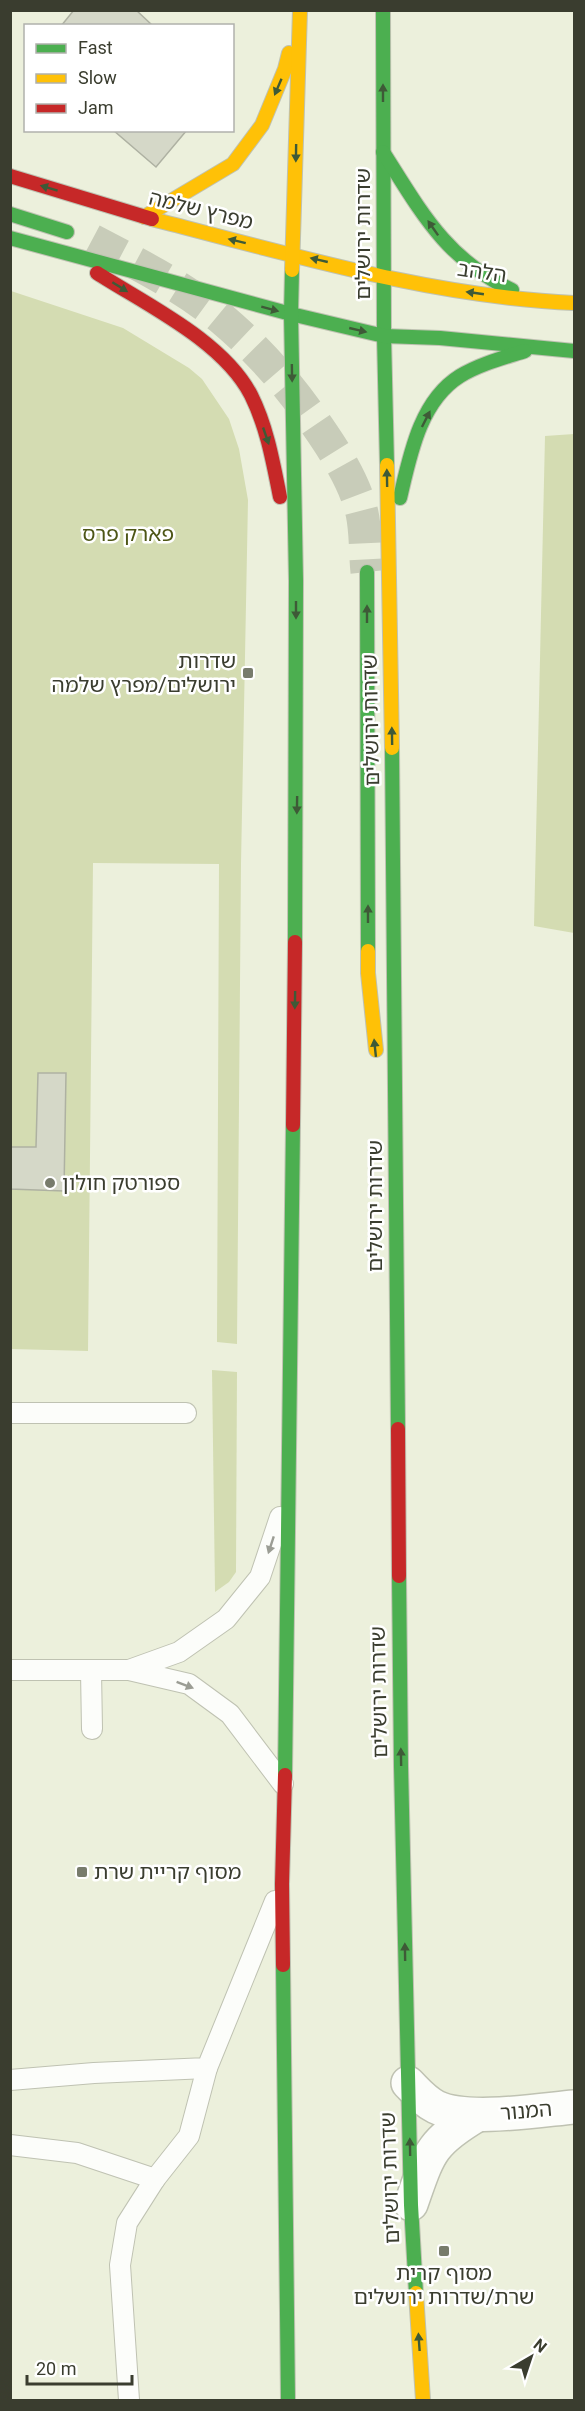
<svg xmlns="http://www.w3.org/2000/svg" width="585" height="2411" viewBox="0 0 585 2411" font-family="Roboto,'Noto Sans Hebrew',sans-serif">
  <style>
    .green { fill: #d4dcb2 }
    .building { fill: #d5d8c8; stroke: #aeb1a2; stroke-width: 1.5 }
    .lines { fill: none; stroke-linecap: round; stroke-linejoin: round }
    .secondary-tunnel { stroke: #c8ccb9; stroke-width: 33; stroke-dasharray: 33 16; stroke-linecap: butt }
    .lane-casing { stroke: #bfc2b2; stroke-width: 22 }
    .street-casing { stroke: #bfc2b2; stroke-width: 36 }
    .fast-casing { stroke: #bfc2b2; stroke-width: 16 }
    .slow-casing { stroke: #bfc2b2; stroke-width: 16 }
    .jam-casing { stroke: #bfc2b2; stroke-width: 16 }
    .lane { stroke: #fcfdfa; stroke-width: 20 }
    .street { stroke: #fcfdfa; stroke-width: 33 }
    .fast { stroke: #4caf50; stroke-width: 14 }
    .slow { stroke: #ffc107; stroke-width: 14 }
    .jam { stroke: #c62828; stroke-width: 14 }
    .oneway { fill: #3e5a37 }
    .oneway2 { fill: #9b9d94 }
    .poi-dot { fill: #787c6c; stroke: #fff; stroke-width: 2 }
    .labels { text-anchor: middle; stroke-width: 5; stroke-linejoin: round; paint-order: stroke }
    .street-label { font-size: 21px; fill: #3a3d2f; stroke: #fff }
    .park-label { font-size: 21px; fill: #4d5616; stroke: #fff }
    .poi-label { font-size: 21px; fill: #3a3d2f; stroke: #fff; text-anchor: start }
  </style>
  <rect width="100%" height="100%" fill="#ecf0dc"/>
  <!-- green -->
  <g class="green">
    <path d="M11 291 123 328 189 368 202 379 229 419 239 449 248 500 241 864 237 1344 217 1342 219 864 93 863 88 1351 11 1349Z"/>
    <path d="M574 434V933L534 926 545 436Z"/>
    <path d="M212 1370 237 1372 236 1572 229 1582 215 1592Z"/>
  </g>
  <!-- building -->
  <g class="building">
    <path d="M74 10H136L153 26H61Z"/>
    <path d="M113 130H187L156 167Z"/>
    <path d="M38 1073H66L64 1191 10 1189 11 1147H36Z"/>
  </g>
  <g class="lines">
    <!-- secondary-tunnel -->
    <path class="secondary-tunnel" d="M92 240C135 263 183 286 221 318 259 350 291 387 318 427 336 453 355 483 362 513 366 532 365 553 367 572"/>
    <!-- lane casing -->
    <g class="lane-casing">
      <g id="lane">
        <path d="M10 1413H186"/>
        <path d="M10 1670H129L189 1684 230 1714 283 1784"/>
        <path d="M129 1670 179 1652 226 1619 260 1577 280 1517"/>
        <path d="M91 1671 92 1729"/>
        <path d="M10 2080 94 2073 207 2068 275 1901"/>
        <path d="M10 2145 77 2153 155 2179"/>
        <path d="M129 2400 120 2265 127 2223 155 2179 189 2136 207 2068"/>
      </g>
    </g>
    <!-- street casing -->
    <g class="street-casing">
      <g id="street">
        <path d="M408 2083C417 2092 424 2101 436 2107 467 2122 540 2110 574 2107"/>
        <path d="M411 2204C429 2153 430 2143 477 2115"/>
      </g>
    </g>
    <!-- fast casing -->
    <g class="fast-casing">
      <g id="fast">
        <path d="M383 10 384 336 387 465"/>
        <path d="M383 152C420 210 446 260 512 290"/>
        <path d="M10 214 67 232"/>
        <path d="M10 238 291 314 384 336 440 338 574 351"/>
        <path d="M292 270 291 314 296 581 295 942"/>
        <path d="M400 498C410 455 420 401 460 376 480 364 503 358 525 351"/>
        <path d="M367 572 368 951"/>
        <path d="M392 748 398 1429"/>
        <path d="M399 1576 401 1766 411 2205 416 2293"/>
        <path d="M285 1775 293 1125"/>
        <path d="M283 1965 288 2400"/>
      </g>
    </g>
    <!-- slow casing -->
    <g class="slow-casing">
      <g id="slow">
        <path d="M144 217 233 164 262 125 285 69 289 53"/>
        <path d="M152 219C289 254 432 297 574 303"/>
        <path d="M292 270 300 10"/>
        <path d="M387 465 392 748"/>
        <path d="M368 951V973L376 1050"/>
        <path d="M416 2293 423 2400"/>
      </g>
    </g>
    <!-- jam casing -->
    <g class="jam-casing">
      <g id="jam">
        <path d="M10 176 152 219"/>
        <path d="M97 273C147 305 223 341 251 395 267 427 273 462 280 497"/>
        <path d="M293 1125 295 942"/>
        <path d="M398 1429 399 1576"/>
        <path d="M283 1965 282 1884 285 1775"/>
      </g>
    </g>
    <!-- lane -->
    <use href="#lane" class="lane"/>
    <!-- street -->
    <use href="#street" class="street"/>
    <!-- fast -->
    <use href="#fast" class="fast"/>
    <!-- slow -->
    <use href="#slow" class="slow"/>
    <!-- jam -->
    <use href="#jam" class="jam"/>
  </g>
  <!-- one-way arrows -->
  <defs><path id="oneway-solid" d="M-6-.8H1V-3.2L6.5 0L1 3.2V.8H-6Z" transform="scale(1.5)"/></defs>
  <g class="oneway">
    <use href="#oneway-solid" transform="translate(278 87) rotate(113)"/>
    <use href="#oneway-solid" transform="translate(383 93) rotate(-90)"/>
    <use href="#oneway-solid" transform="translate(296 153) rotate(91)"/>
    <use href="#oneway-solid" transform="translate(49 188) rotate(-163)"/>
    <use href="#oneway-solid" transform="translate(433 228) rotate(-125)"/>
    <use href="#oneway-solid" transform="translate(237 241) rotate(-166)"/>
    <use href="#oneway-solid" transform="translate(319 260) rotate(-167)"/>
    <use href="#oneway-solid" transform="translate(120 287) rotate(32)"/>
    <use href="#oneway-solid" transform="translate(475 293) rotate(-172)"/>
    <use href="#oneway-solid" transform="translate(270 309) rotate(15)"/>
    <use href="#oneway-solid" transform="translate(358 330) rotate(13)"/>
    <use href="#oneway-solid" transform="translate(292 373) rotate(89)"/>
    <use href="#oneway-solid" transform="translate(426 419) rotate(-63)"/>
    <use href="#oneway-solid" transform="translate(266 436) rotate(71)"/>
    <use href="#oneway-solid" transform="translate(387 478) rotate(-91)"/>
    <use href="#oneway-solid" transform="translate(296 610) rotate(90)"/>
    <use href="#oneway-solid" transform="translate(367 614) rotate(-90)"/>
    <use href="#oneway-solid" transform="translate(392 736) rotate(-91)"/>
    <use href="#oneway-solid" transform="translate(297 805) rotate(91)"/>
    <use href="#oneway-solid" transform="translate(368 914) rotate(-90)"/>
    <use href="#oneway-solid" transform="translate(295 1000) rotate(91)"/>
    <use href="#oneway-solid" transform="translate(375 1048) rotate(-96)"/>
    <use href="#oneway-solid" transform="translate(401 1757) rotate(-91)"/>
    <use href="#oneway-solid" transform="translate(405 1952) rotate(-91)"/>
    <use href="#oneway-solid" transform="translate(410 2147) rotate(-91)"/>
    <use href="#oneway-solid" transform="translate(419 2342) rotate(-94)"/>
  </g>
  <g class="oneway2">
    <use href="#oneway-solid" transform="translate(271 1545) rotate(108)"/>
    <use href="#oneway-solid" transform="translate(185 1685) rotate(21)"/>
  </g>
  <!-- markers -->
  <g class="poi-dot">
    <rect x="242" y="667" width="12" height="12" rx="3"/>
    <circle cx="50" cy="1183" r="6"/>
    <rect x="76" y="1866" width="12" height="12" rx="3"/>
    <rect x="438" y="2245" width="12" height="12" rx="3"/>
  </g>
  <g class="labels">
    <!-- street labels -->
    <g class="street-label">
      <text transform="translate(201 210) rotate(14)" y="7">מפרץ שלמה</text>
      <text transform="translate(363 234) rotate(-90)" y="7">שדרות ירושלים</text>
      <text transform="translate(482 272) rotate(8)" y="7">הלהב</text>
      <text transform="translate(371 720) rotate(-91)" y="7">שדרות ירושלים</text>
      <text transform="translate(375 1206) rotate(-90)" y="7">שדרות ירושלים</text>
      <text transform="translate(379 1692) rotate(-91)" y="7">שדרות ירושלים</text>
      <text transform="translate(526 2111) rotate(-5)" y="7">המנור</text>
      <text transform="translate(390 2178) rotate(-92)" y="7">שדרות ירושלים</text>
    </g>
    <!-- park labels -->
    <g class="park-label">
      <text x="128" y="541">פארק פרס</text>
    </g>
    <!-- poi labels -->
    <g class="poi-label">
      <text x="236" y="668" text-anchor="end">שדרות<tspan x="236" dy="24">ירושלים/מפרץ שלמה</tspan></text>
      <text x="62" y="1190">ספורטק חולון</text>
      <text x="94" y="1879">מסוף קריית שרת</text>
      <text x="444" y="2280" text-anchor="middle">מסוף קרית<tspan x="444" dy="24">שרת/שדרות ירושלים</tspan></text>
    </g>
  </g>
  <!-- border -->
  <rect width="585" height="2411" fill="none" stroke="#3a3d2f" stroke-width="24"/>
  <!-- legend -->
  <rect x="24" y="24" width="210" height="108" fill="#ffffff" stroke="#b0b1ac" stroke-width="1.5"/>
  <rect x="36" y="44" width="30" height="9" fill="#4caf50" stroke="#b0b1ac" stroke-width="1.5"/>
  <text x="78" y="54" font-size="18" fill="#3a3d2f">Fast</text>
  <rect x="36" y="74" width="30" height="9" fill="#ffc107" stroke="#b0b1ac" stroke-width="1.5"/>
  <text x="78" y="84" font-size="18" fill="#3a3d2f">Slow</text>
  <rect x="36" y="104" width="30" height="9" fill="#c62828" stroke="#b0b1ac" stroke-width="1.5"/>
  <text x="78" y="114" font-size="18" fill="#3a3d2f">Jam</text>
  <!-- north arrow -->
  <g transform="translate(531 2357) rotate(39)" stroke="#ffffff" stroke-width="4.5" paint-order="stroke">
  <path d="M0-4.5L10 22L0 15L-10 22Z" fill="#3a3d2f"/>
  <text y="-9" font-size="16" font-weight="bold" text-anchor="middle" fill="#3a3d2f">N</text>
  </g>
  <!-- scale -->
  <path d="M27 2375v9h105v-9" fill="none" stroke="#3a3d2f" stroke-width="3"/>
  <text x="36" y="2375" font-size="18" fill="#3a3d2f" stroke="#ffffff" stroke-width="4.5" paint-order="stroke">20 m</text>
</svg>
